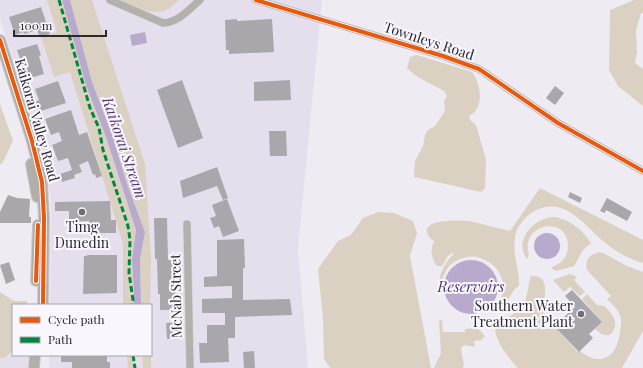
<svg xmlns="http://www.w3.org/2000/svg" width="643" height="368" viewBox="0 0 643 368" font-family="'Playfair Display',serif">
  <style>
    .built { fill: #e5dfed }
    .green { fill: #dbd1c2 }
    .water { fill: #b8aacc }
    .building { fill: #a9a7ac }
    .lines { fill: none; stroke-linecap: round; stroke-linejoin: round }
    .street-casing { stroke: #cbc9ce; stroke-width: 8 }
    .secondary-casing { stroke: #cbc9ce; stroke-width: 12 }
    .street { stroke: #b4b0ab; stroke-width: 7 }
    .secondary { stroke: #b3afa8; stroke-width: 10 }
    .quiet { stroke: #00873e; stroke-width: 3; stroke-dasharray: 6 3; stroke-linecap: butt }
    .cycleway-casing { stroke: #f9f6fe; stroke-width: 6 }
    .cycleway { stroke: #e8590c; stroke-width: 4 }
    .poi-dot { fill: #6f6d72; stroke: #f9f6fe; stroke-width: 1.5 }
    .labels { text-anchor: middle; stroke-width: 4; stroke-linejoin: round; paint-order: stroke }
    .street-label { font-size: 14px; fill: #2a292d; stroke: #f9f6fe }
    .poi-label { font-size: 14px; fill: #2a292d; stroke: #f9f6fe }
    .water-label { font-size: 15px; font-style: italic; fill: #523873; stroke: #f9f6fe }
  </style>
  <rect width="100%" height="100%" fill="#eeebf2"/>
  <!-- built -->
  <g class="built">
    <path d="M0 0H322L298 248 308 368H49V355H151V305H50L51 201 48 178 41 146 0 19Z"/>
    <path d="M13 353V355H31V368H0V358H5Z"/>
  </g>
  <!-- green -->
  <g class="green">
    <path d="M47 0H62L86 85 106 137 136 230 132 259 134 293V305H123V244L70 72 54 77 41 37 57 32Z"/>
    <path d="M70 0H92L145 164 151 258 150 305H141L140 259 145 232 127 184 112 135 92 82Z"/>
    <path d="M121 0H179C175 3 171 8 166 10 153 16 133 7 121 0Z"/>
    <path d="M634 0H643V13H641L636 30 637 53 635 63 643 69V106L618 86 609 70 610 10Z"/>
    <path d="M417 55 472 72C481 83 485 109 469 116L470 120 476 125 486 160 485 188 481 192 414 177 415 161 423 146 425 135 428 130 435 126 445 111 444 101 447 96 444 91 416 76 407 68 410 57Z"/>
    <path d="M0 104 13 141 2 164H0Z"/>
    <path d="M540 188 643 240V263C630 259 618 253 608 245 584 227 565 192 531 213 523 219 516 228 515 238 512 254 520 270 519 286 511 290 509 303 500 308L498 306C508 285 503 266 480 258 471 255 461 257 453 263 445 268 443 278 440 287 437 276 446 260 455 253 447 253 446 261 442 266H437C431 258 430 250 434 241 431 239 428 237 427 232 424 219 459 220 468 221 482 223 496 228 510 231Z"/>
    <path d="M378 212 394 213 413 221 417 233 410 256 431 368H330L324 359 323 319 318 269 338 241 351 235 363 218Z"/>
    <path d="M553 217C568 218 583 230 591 243L583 250 574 266 556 271 551 268C555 265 560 264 563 260 567 256 568 251 568 245 567 214 519 224 529 255L527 259C513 240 534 218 553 217Z"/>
    <path d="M599 252 603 253 627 266 643 272V331L622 368H518C509 359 495 341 495 327 503 319 515 315 522 306 529 297 527 286 531 276 552 275 543 296 544 309 544 313 547 317 549 320L545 325 549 328 553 325 578 352 580 351C601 368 617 357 620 332 621 325 622 319 619 313 617 308 611 303 607 299L611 296 587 270C585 260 589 255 599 252Z"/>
    <path d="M570 274 577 277 574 280 585 292 580 296 570 287 564 292 553 280Z"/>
    <path d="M0 292 14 301H27V305H13V351L5 358H0Z"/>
    <path d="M587 294 597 305 604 306C608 310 613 314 615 321 616 327 613 336 606 335 601 335 598 331 595 329L602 322 582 299Z"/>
    <path d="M439 320H442L443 332H465V329L476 328 481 331 485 337 482 338 483 340 474 341 475 347 464 345 461 348 464 366 463 368H434L441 353Z"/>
    <path d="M127 355H135L136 368H128Z"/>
    <path d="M142 355H151V368H143Z"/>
  </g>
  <!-- water -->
  <g class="water">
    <path d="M62 0H70L92 82 112 135 127 184 145 232 140 259 141 305H134V293L132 259 136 230 106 137 86 85Z"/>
    <path d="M145 32 147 43 132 46 130 35Z"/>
    <circle cx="547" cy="246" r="13"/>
    <circle cx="471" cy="287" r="27"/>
  </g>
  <!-- building -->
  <g class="building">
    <path d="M41 7 50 34 40 37 37 30 24 34 23 32 15 35 9 17Z"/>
    <path d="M237 19V21L272 19 274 52 229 54V50H226L225 20Z"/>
    <path d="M37 44 41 55 39 56 44 74 27 79 17 50Z"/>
    <path d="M182 80 203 138 178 148 157 90Z"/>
    <path d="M290 80 291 100 254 101V82Z"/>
    <path d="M58 81 66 103 38 112 34 102 39 100 35 89Z"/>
    <path d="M555 86 564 93 555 105 546 98Z"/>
    <path d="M71 110 79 135 87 132 102 176 96 178 95 174 93 175 88 161 79 165 82 172 74 175 75 178 62 182 60 174 72 170 68 158 58 161 52 145 62 141 59 132 51 135 45 119Z"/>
    <path d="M269 131H286L287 156H270Z"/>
    <path d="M217 167 228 198 223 200 217 186 183 198 180 181Z"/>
    <path d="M570 192 582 198 580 203 568 197Z"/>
    <path d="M8 195 17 198 30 199 29 217H31V223H0V212Z"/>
    <path d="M607 198 632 212 627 221 606 210 605 213 600 211Z"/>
    <path d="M227 199 239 231 223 237 219 226 214 228 210 218 216 216 212 205Z"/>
    <path d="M110 201 111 220H116V233H89V221L69 222V211H55V202Z"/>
    <path d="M154 218H167L168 260H174L176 310H160V294H158L157 259H155Z"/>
    <path d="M244 239 245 268H243V300L290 299 292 315 235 317V338H228L229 362 200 363 199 343H207V325H225V313H202V299L232 298V286L204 287V277L217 276V240Z"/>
    <path d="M87 255H117V293L83 294 84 256H87Z"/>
    <path d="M9 262 15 280 6 284 0 265Z"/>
    <path d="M572 290 602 322 589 334 593 338 579 352 554 326 575 307 565 296Z"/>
    <path d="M180 322V338L167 339 166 323Z"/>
    <path d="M254 351 255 368H244L243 352Z"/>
    <path d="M61 355H107V362H110V368H72V362H61Z"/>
  </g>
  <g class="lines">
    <!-- street casing -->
    <g class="street-casing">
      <g id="street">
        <path d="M110 0 163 23C179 22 188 10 200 0"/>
        <path d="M256 0 443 56 479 69 558 123 643 171"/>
        <path d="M187 224 190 368"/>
      </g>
    </g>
    <!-- secondary casing -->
    <g class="secondary-casing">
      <g id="secondary">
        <path d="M0 40 32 141 42 182 44 218 43 305"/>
        <path d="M31 164 37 197"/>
        <path d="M36 281 38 225"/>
        <path d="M34 368 35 355"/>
      </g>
    </g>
    <!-- street -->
    <use href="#street" class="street"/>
    <!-- secondary -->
    <use href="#secondary" class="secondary"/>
    <!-- quiet -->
    <g class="quiet">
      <path d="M59 0 90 108 99 128 103 150 128 226 130 240 129 273 133 300 132 305"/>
      <path d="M133 355 135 368"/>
    </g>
    <!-- cycleway casing -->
    <g class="cycleway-casing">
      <g id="cycleway">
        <path d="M256 0 443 56 479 69 558 123 643 171"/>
        <path d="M0 40 32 141 42 182 44 218 43 305"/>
        <path d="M36 281 38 225"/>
      </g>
    </g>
    <!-- cycleway -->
    <use href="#cycleway" class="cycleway"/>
  </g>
  <!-- markers -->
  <g class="poi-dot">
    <circle cx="82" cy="212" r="4"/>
    <circle cx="581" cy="314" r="4"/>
  </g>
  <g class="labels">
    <!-- street labels -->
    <g class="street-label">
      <text transform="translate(429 41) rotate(18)" y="5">Townleys Road</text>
      <text transform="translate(37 120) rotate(74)" y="5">Kaikorai Valley Road</text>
      <text transform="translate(176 296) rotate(-91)" y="5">McNab Street</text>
    </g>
    <!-- poi labels -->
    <g class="poi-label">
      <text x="82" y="232">Timg<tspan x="82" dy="16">Dunedin</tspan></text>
      <text x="573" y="311" text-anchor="end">Southern Water<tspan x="573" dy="16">Treatment Plant</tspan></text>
    </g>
    <!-- water labels -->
    <g class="water-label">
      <text transform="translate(124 148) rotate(71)" y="5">Kaikorai Stream</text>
      <text x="471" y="292">Reservoirs</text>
    </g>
  </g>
  <!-- legend -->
  <rect x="12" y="304" width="140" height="52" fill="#f9f6fe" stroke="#a6a4aa"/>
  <rect x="20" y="317" width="20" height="6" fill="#e8590c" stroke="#a6a4aa"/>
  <text x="48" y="324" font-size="12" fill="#2a292d">Cycle path</text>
  <rect x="20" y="337" width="20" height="6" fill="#00873e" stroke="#a6a4aa"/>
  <text x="48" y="344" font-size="12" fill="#2a292d">Path</text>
  <!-- scale -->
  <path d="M14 30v6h92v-6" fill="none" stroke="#2a292d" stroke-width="2"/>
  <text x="20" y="30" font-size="12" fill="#2a292d" stroke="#f9f6fe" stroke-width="3" paint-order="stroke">100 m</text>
</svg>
